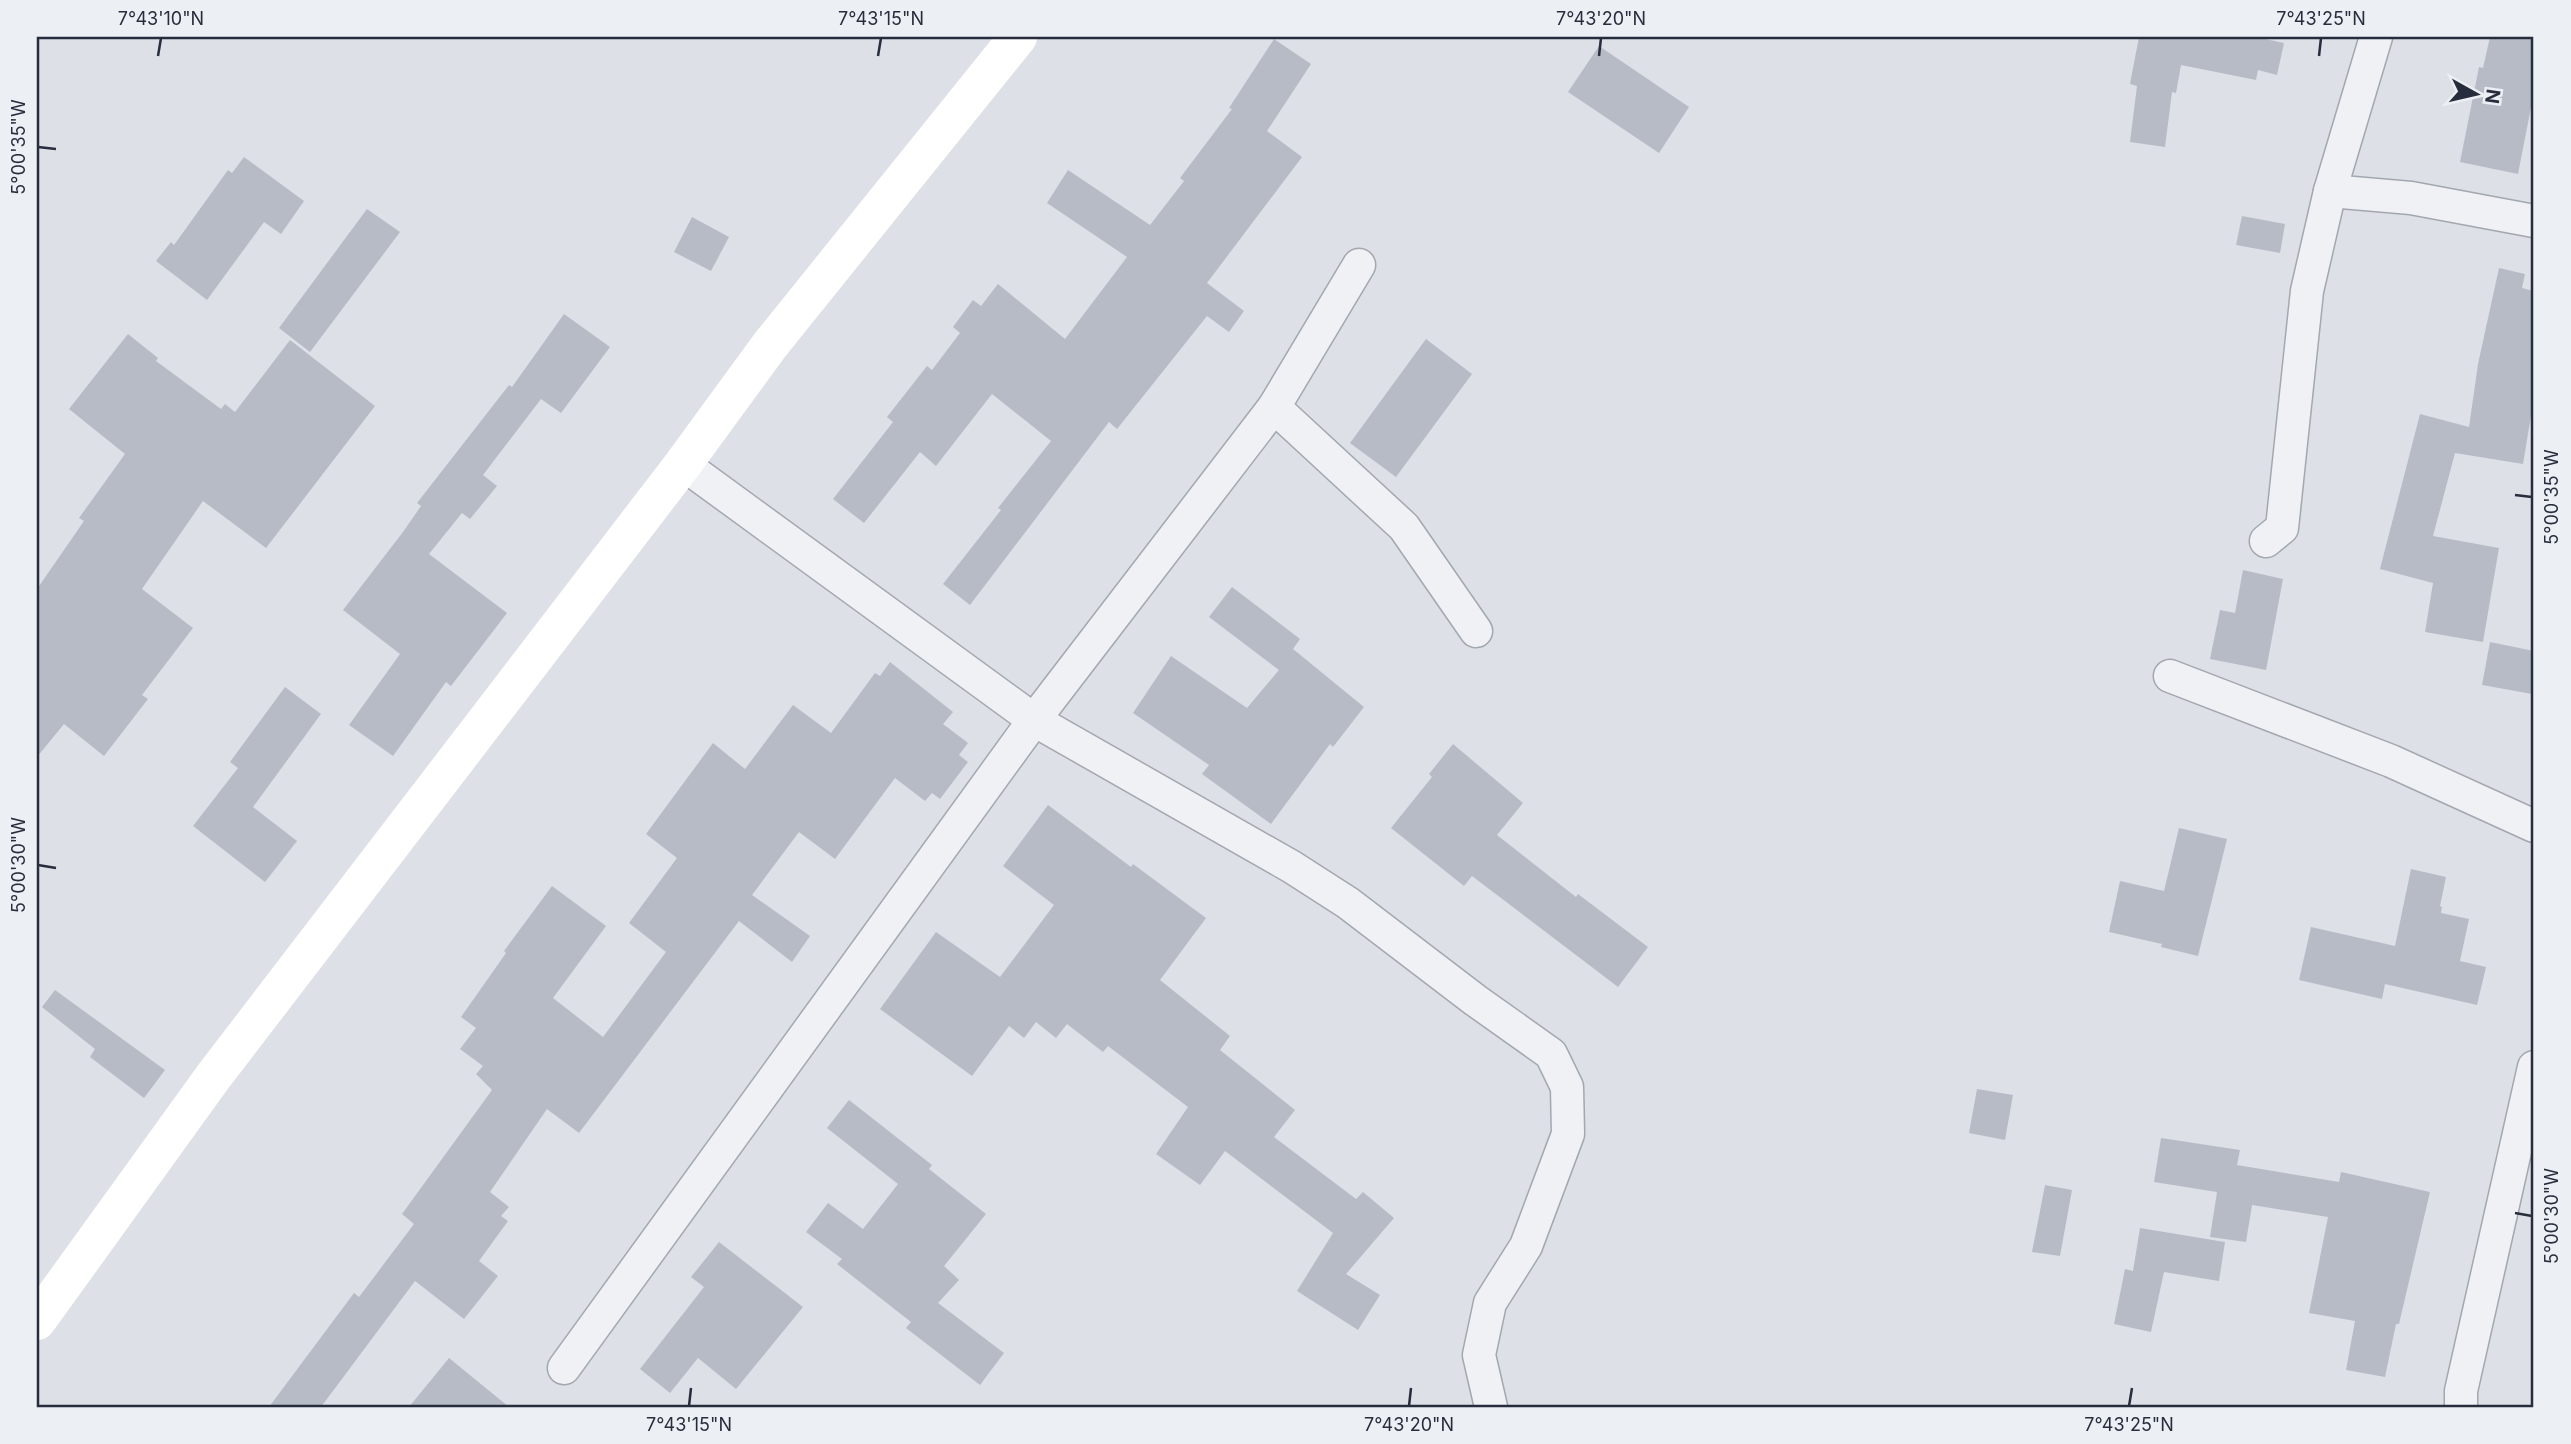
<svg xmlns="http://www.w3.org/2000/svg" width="2571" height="1444" viewBox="0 0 2571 1444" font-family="Inter,sans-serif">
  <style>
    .building { fill: #b7bbc6 }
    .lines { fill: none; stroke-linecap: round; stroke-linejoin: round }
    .street-casing { stroke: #a3a7b0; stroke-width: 35 }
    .street { stroke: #eff1f5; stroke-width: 32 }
    .secondary { stroke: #fff; stroke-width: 38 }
    .ticks { fill: none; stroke: #272d3c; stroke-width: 2.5 }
    .neatline { fill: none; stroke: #272d3c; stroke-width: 2.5 }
    .ticks-label { font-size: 18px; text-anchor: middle; fill: #272d3c }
  </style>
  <rect width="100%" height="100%" fill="#dde0e6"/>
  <!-- building -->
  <g class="building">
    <path d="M2139 37H2256L2284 43 2277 75 2258 70 2256 80 2181 65 2176 93 2172 92 2165 147 2130 142 2137 86 2130 84Z"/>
    <path d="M2490 37H2534V92L2518 174 2460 162 2479 67 2483 68Z"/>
    <path d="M1274 39 1311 64 1267 131 1302 157 1207 283 1244 311 1229 332 1207 316 1117 429 1109 422 970 605 943 584 1001 510 998 508 1051 441 992 394 936 466 920 452 864 523 833 499 893 422 887 417 927 366 932 370 960 333 953 327 973 300 981 306 998 284 1065 339 1127 257 1047 203 1068 170 1150 225 1184 181 1180 178 1232 109 1229 108Z"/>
    <path d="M1599 46 1689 107 1659 153 1568 92Z"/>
    <path d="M244 157 304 201 281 234 264 222 207 300 156 261 171 242 174 245 228 170 232 173Z"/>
    <path d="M367 209 400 232 310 352 279 328Z"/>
    <path d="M2242 216 2285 224 2280 253 2236 245Z"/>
    <path d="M692 217 729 237 711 271 674 252Z"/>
    <path d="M2499 268 2525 274 2522 288 2534 291V398L2523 464 2455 453 2433 536 2499 548 2483 642 2425 632 2433 583 2380 569 2420 414 2469 427 2478 364Z"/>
    <path d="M564 314 610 347 561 413 541 399 483 475 497 486 470 519 462 513 429 554 507 613 451 686 446 682 393 756 349 725 400 654 343 610 403 532 421 506 417 503 509 385 512 387Z"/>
    <path d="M128 334 158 358 156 361 221 409 225 404 235 412 290 340 375 406 266 548 203 501 142 589 193 628 142 695 148 699 104 756 64 724 37 757V589L84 521 79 518 125 454 69 409Z"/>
    <path d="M1426 339 1472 374 1396 477 1350 443Z"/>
    <path d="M2243 570 2283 579 2266 670 2210 659 2220 610 2235 613Z"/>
    <path d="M1232 587 1300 639 1293 649 1364 707 1333 747 1330 744 1271 824 1202 774 1209 765 1133 713 1171 656 1247 708 1279 670 1209 617Z"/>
    <path d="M2490 642 2534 651 2532 694 2482 685Z"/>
    <path d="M890 662 953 712 943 724 968 743 959 755 968 762 940 799 932 793 925 801 895 778 835 859 799 832 752 895 810 936 792 962 739 921 579 1133 547 1109 490 1192 509 1207 501 1216 508 1221 479 1261 498 1276 464 1319 415 1281 321 1407H269L354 1293 359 1297 414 1224 402 1214 492 1090 476 1074 483 1066 460 1049 476 1028 461 1017 506 953 504 951 552 886 606 926 553 998 603 1037 666 952 629 923 677 858 646 834 713 743 745 769 793 705 831 733 875 673 880 676Z"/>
    <path d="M285 687 321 714 253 807 297 841 265 882 193 826 238 768 230 762Z"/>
    <path d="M1453 744 1523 803 1497 835 1576 897 1578 894 1648 947 1618 987 1472 876 1464 886 1391 828 1432 777 1429 774Z"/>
    <path d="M1048 805 1131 867 1133 864 1206 918 1160 980 1230 1036 1220 1050 1295 1110 1274 1137 1356 1199 1363 1192 1394 1218 1346 1274 1380 1295 1358 1330 1297 1291 1333 1233 1225 1151 1200 1185 1156 1154 1188 1107 1108 1046 1103 1052 1067 1024 1056 1038 1036 1022 1024 1038 1009 1026 972 1076 880 1009 936 932 1000 977 1054 905 1003 866Z"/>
    <path d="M2179 828 2227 839 2198 956 2161 947 2162 944 2109 932 2120 881 2164 891Z"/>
    <path d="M2411 869 2446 877 2440 906 2442 907 2441 913 2469 919 2460 961 2486 967 2477 1005 2385 984 2382 999 2299 980 2311 927 2395 946Z"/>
    <path d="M55 990 165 1070 144 1098 90 1057 95 1049 42 1007Z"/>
    <path d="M1977 1089 2013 1095 2005 1140 1969 1133Z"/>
    <path d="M849 1100 932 1165 929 1169 986 1214 944 1266 959 1280 938 1303 1004 1353 980 1385 906 1328 911 1322 837 1264 842 1259 806 1232 828 1203 863 1229 898 1184 827 1128Z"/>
    <path d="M2161 1138 2240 1150 2237 1165 2339 1182 2341 1172 2430 1192 2399 1324H2396L2385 1377 2346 1370 2355 1321 2309 1313 2328 1217 2252 1205 2246 1242 2210 1237 2217 1192 2154 1182Z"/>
    <path d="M2045 1185 2072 1190 2060 1256 2032 1252Z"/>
    <path d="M2140 1228 2225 1242 2219 1281 2164 1272 2151 1332 2114 1324 2125 1269 2133 1271Z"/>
    <path d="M719 1242 803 1307 736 1389 698 1358 670 1393 640 1369 704 1287 691 1277Z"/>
    <path d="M449 1358 509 1407H409Z"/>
  </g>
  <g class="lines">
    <!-- street casing -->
    <g class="street-casing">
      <g id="street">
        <path d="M2330 191 2411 198 2534 221"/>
        <path d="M1274 407 1404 527 1476 631"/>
        <path d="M683 464 1034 720 1292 867 1348 903 1475 1000 1551 1054 1567 1087 1568 1134 1526 1246 1490 1303 1479 1355 1491 1407"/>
        <path d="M2266 541 2282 528 2307 291 2330 191 2376 37"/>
        <path d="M2170 676 2391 761 2534 826"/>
        <path d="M564 1368 1034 720 1274 407 1359 265"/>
        <path d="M2461 1407V1391L2534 1067"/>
      </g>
    </g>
    <!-- street -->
    <use href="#street" class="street"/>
    <!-- secondary -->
    <path class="secondary" d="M37 1321 213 1077 683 464 770 345 1018 37"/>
  </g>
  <!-- ticks -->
  <path class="ticks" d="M158 56 161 38M878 56 881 38M1599 56 1601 38M2319 56 2321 38M38 147 56 149M2515 495 2532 497M38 865 56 868M2515 1213 2532 1216M689 1406 691 1388M1409 1406 1411 1388M2129 1406 2132 1388"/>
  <!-- border -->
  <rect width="2571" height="1444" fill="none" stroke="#eceff4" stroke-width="77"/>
  <!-- north arrow -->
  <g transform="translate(2476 94) rotate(98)" stroke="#eceff4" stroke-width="5" paint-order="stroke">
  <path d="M0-5L12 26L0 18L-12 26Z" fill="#272d3c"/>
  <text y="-10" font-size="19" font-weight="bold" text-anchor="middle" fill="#272d3c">N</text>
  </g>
  <rect x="38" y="38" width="2494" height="1368" class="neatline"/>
  <g class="ticks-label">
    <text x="161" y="25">7°43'10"N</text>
    <text x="881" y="25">7°43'15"N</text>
    <text x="1601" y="25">7°43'20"N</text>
    <text x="2321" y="25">7°43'25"N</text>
    <text transform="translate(19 147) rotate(-90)" y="6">5°00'35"W</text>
    <text transform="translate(2552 497) rotate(-90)" y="6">5°00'35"W</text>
    <text transform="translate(19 865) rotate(-90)" y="6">5°00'30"W</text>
    <text transform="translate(2552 1216) rotate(-90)" y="6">5°00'30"W</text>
    <text x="689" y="1431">7°43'15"N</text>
    <text x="1409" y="1431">7°43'20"N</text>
    <text x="2129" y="1431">7°43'25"N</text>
  </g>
</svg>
